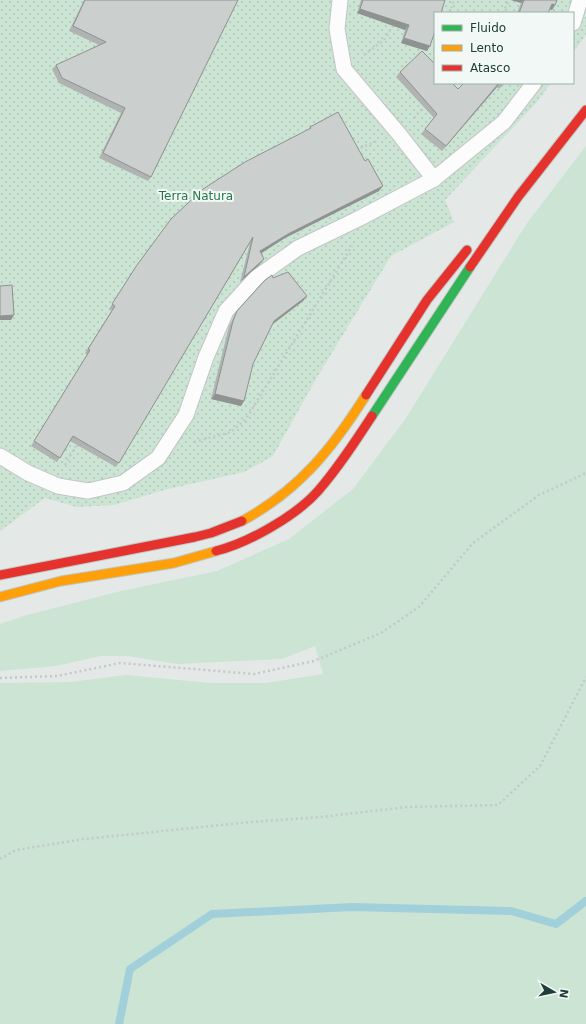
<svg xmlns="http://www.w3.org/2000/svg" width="586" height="1024" viewBox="0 0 586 1024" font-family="'DejaVu Sans',sans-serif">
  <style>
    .grass { fill: #cce4d4 }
    .park { fill: url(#park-dots) }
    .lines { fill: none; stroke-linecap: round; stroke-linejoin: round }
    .stream { stroke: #a2d0da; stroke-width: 8 }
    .lane-casing { stroke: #c1c6c4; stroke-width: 17 }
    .fast-casing { stroke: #bfc7c4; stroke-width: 11 }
    .slow-casing { stroke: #bfc7c4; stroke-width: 11 }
    .jam-casing { stroke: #bfc7c4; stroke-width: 11 }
    .path { stroke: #c0cac7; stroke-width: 2.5; stroke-dasharray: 2 3; stroke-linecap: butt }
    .lane { stroke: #fbfcfb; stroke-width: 15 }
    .fast { stroke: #30b455; stroke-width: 9 }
    .slow { stroke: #ff9f0a; stroke-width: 9 }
    .jam { stroke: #e5322d; stroke-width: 9 }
    .wall { fill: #afb3b1 }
    .shaded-wall { fill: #8e9290 }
    .building { fill: #cbd0ce; stroke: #8e9290 }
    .labels { text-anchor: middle; stroke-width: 4; stroke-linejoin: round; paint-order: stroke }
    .park-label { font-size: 12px; fill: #28764a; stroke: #f1f8f5 }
  </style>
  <defs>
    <pattern id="park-dots" width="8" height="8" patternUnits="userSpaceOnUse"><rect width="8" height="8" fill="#cce4d4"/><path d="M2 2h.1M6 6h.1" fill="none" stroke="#afc5b7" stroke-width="1.8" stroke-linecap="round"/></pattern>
  </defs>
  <rect width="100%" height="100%" fill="#e4e9e7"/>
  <!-- grass -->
  <path class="grass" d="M586 146V1024H0V683L70 682 126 675 210 683H266L323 674 315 646 282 659 177 664 128 656H100L56 666 0 671V624L27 615 121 591 217 571 289 539 353 489 406 418 527 223Z"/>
  <!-- park -->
  <path class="park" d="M0 0H586V35L573 53V13H435V83H551L537 102 445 200 454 222 391 256 316 379 273 456 244 472 164 490 114 505 77 507 45 498 0 531Z"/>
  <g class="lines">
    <!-- stream -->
    <path class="stream" d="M119 1024 130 969 212 914 352 907 511 911 556 924 586 901"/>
    <!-- lane casing -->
    <g class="lane-casing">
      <g id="lane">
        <path d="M340 0 337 29 344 69 399 134 434 179"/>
        <path d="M573 23 580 0"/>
        <path d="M0 456 28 473 58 486 88 491 123 483 158 458 186 415 206 357 226 311 256 278 298 248 358 219 434 179 504 122 534 83"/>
      </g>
    </g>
    <!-- fast casing -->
    <g class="fast-casing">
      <path id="fast" d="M372 416 470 267"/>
    </g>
    <!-- slow casing -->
    <g class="slow-casing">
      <g id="slow">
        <path d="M242 521C299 490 332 449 366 395"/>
        <path d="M0 597 61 581 174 563 216 551"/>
      </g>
    </g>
    <!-- jam casing -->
    <g class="jam-casing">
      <g id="jam">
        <path d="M470 267 518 197 586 110"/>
        <path d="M366 395 427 300 467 250"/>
        <path d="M216 551C248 543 296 516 318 491 338 468 355 442 372 416"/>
        <path d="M0 575 195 537 211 533 242 521"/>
      </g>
    </g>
    <!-- path -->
    <g class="path">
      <path d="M450 13 454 0"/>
      <path d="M503 13 509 0"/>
      <path d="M364 55 384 40 395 23"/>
      <path d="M414 118 425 105"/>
      <path d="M356 150 377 141"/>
      <path d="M194 442 231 432 246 419 352 246"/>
      <path d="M65 465 78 442"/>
      <path d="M0 678 57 676 120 663 254 674 314 661 381 633 419 607 473 543 539 495 586 473"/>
      <path d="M0 859 16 850 84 839 251 822 321 817 407 807 498 805 540 766 586 677"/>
    </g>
    <!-- lane -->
    <use href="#lane" class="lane"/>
    <!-- fast -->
    <use href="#fast" class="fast"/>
    <!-- slow -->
    <use href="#slow" class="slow"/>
    <!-- jam -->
    <use href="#jam" class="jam"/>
  </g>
  <!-- wall -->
  <g class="wall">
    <path d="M84 0H238L151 177 148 181 99 158 121 113 59 83 52 69 56 65 99 45 69 31Z"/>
    <path d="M361 0H445L427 51 401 43 405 30 357 13Z"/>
    <path d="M511 0H557L555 5 552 10 550 9 548 13H517L521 3Z"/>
    <path d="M400 72 458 89 464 83H505L499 89 497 87 442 151 421 134 434 118 396 77Z"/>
    <path d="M310 127 379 191 285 238 261 253 260 264 240 282 250 243 116 467 70 441 57 462 31 446 87 355 85 353 112 310 109 309 134 270 308 130Z"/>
    <path d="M273 278 307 296 303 301 272 325 253 364 244 401 241 406 211 399 229 326 234 316 237 311Z"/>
  </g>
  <!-- shaded-wall -->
  <g class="shaded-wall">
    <path d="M511 0H524L521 3Z"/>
    <path d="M552 4 555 5 552 10 549 9Z"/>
    <path d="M360 9 409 25 405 30 357 13Z"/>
    <path d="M404 38 430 46 427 51 401 43Z"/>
    <path d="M499 83 497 87 442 151 446 146Z"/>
    <path d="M383 186 379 191 285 238 257 256 260 251 288 234Z"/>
    <path d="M264 259 260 264 240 282 244 277Z"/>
    <path d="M307 296 303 301 270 326 274 321Z"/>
    <path d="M14 315 11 320H0V316Z"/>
    <path d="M215 394 244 401 241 406 211 399Z"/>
  </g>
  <!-- building -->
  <g class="building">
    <path d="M85 0H238L151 177 103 153 125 108 62 78 56 65 106 42 73 26Z"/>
    <path d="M363 0H445L441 13H435V31L430 46 404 38 409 25 360 9Z"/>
    <path d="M524 0H557L555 5 552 4 548 13H519Z"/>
    <path d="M422 51 435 64V83H452L458 89 464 83H499L446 146 425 129 437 114 400 72Z"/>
    <path d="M338 112 365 161 368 159 383 186 288 234 260 251 264 259 244 277 253 237 119 463 73 436 60 458 34 441 90 350 88 349 115 306 112 304 137 265 171 219 203 189 245 162 311 128 310 127Z"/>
    <path d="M288 272 307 296 274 321 253 364 244 401 215 394 233 321 237 311 265 280 272 275 273 278Z"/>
    <path d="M12 285 14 315 0 316V286Z"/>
  </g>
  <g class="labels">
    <!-- park labels -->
    <g class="park-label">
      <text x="196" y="200">Terra Natura</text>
    </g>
  </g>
  <!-- legend -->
  <rect x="434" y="12" width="140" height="72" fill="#f1f8f5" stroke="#9daea9"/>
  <rect x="442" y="25" width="20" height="6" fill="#30b455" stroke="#9daea9"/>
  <text x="470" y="32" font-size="12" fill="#203e37">Fluido</text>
  <rect x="442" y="45" width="20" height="6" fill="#ff9f0a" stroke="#9daea9"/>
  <text x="470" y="52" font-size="12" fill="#203e37">Lento</text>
  <rect x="442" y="65" width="20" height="6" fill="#e5322d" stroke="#9daea9"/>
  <text x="470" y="72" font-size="12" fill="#203e37">Atasco</text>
  <!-- north arrow -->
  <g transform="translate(554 992) rotate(99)" stroke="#f1f8f5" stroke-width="3" paint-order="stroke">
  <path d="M0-3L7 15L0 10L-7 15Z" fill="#203e37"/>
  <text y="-6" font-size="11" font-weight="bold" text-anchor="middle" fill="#203e37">N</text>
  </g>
</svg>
